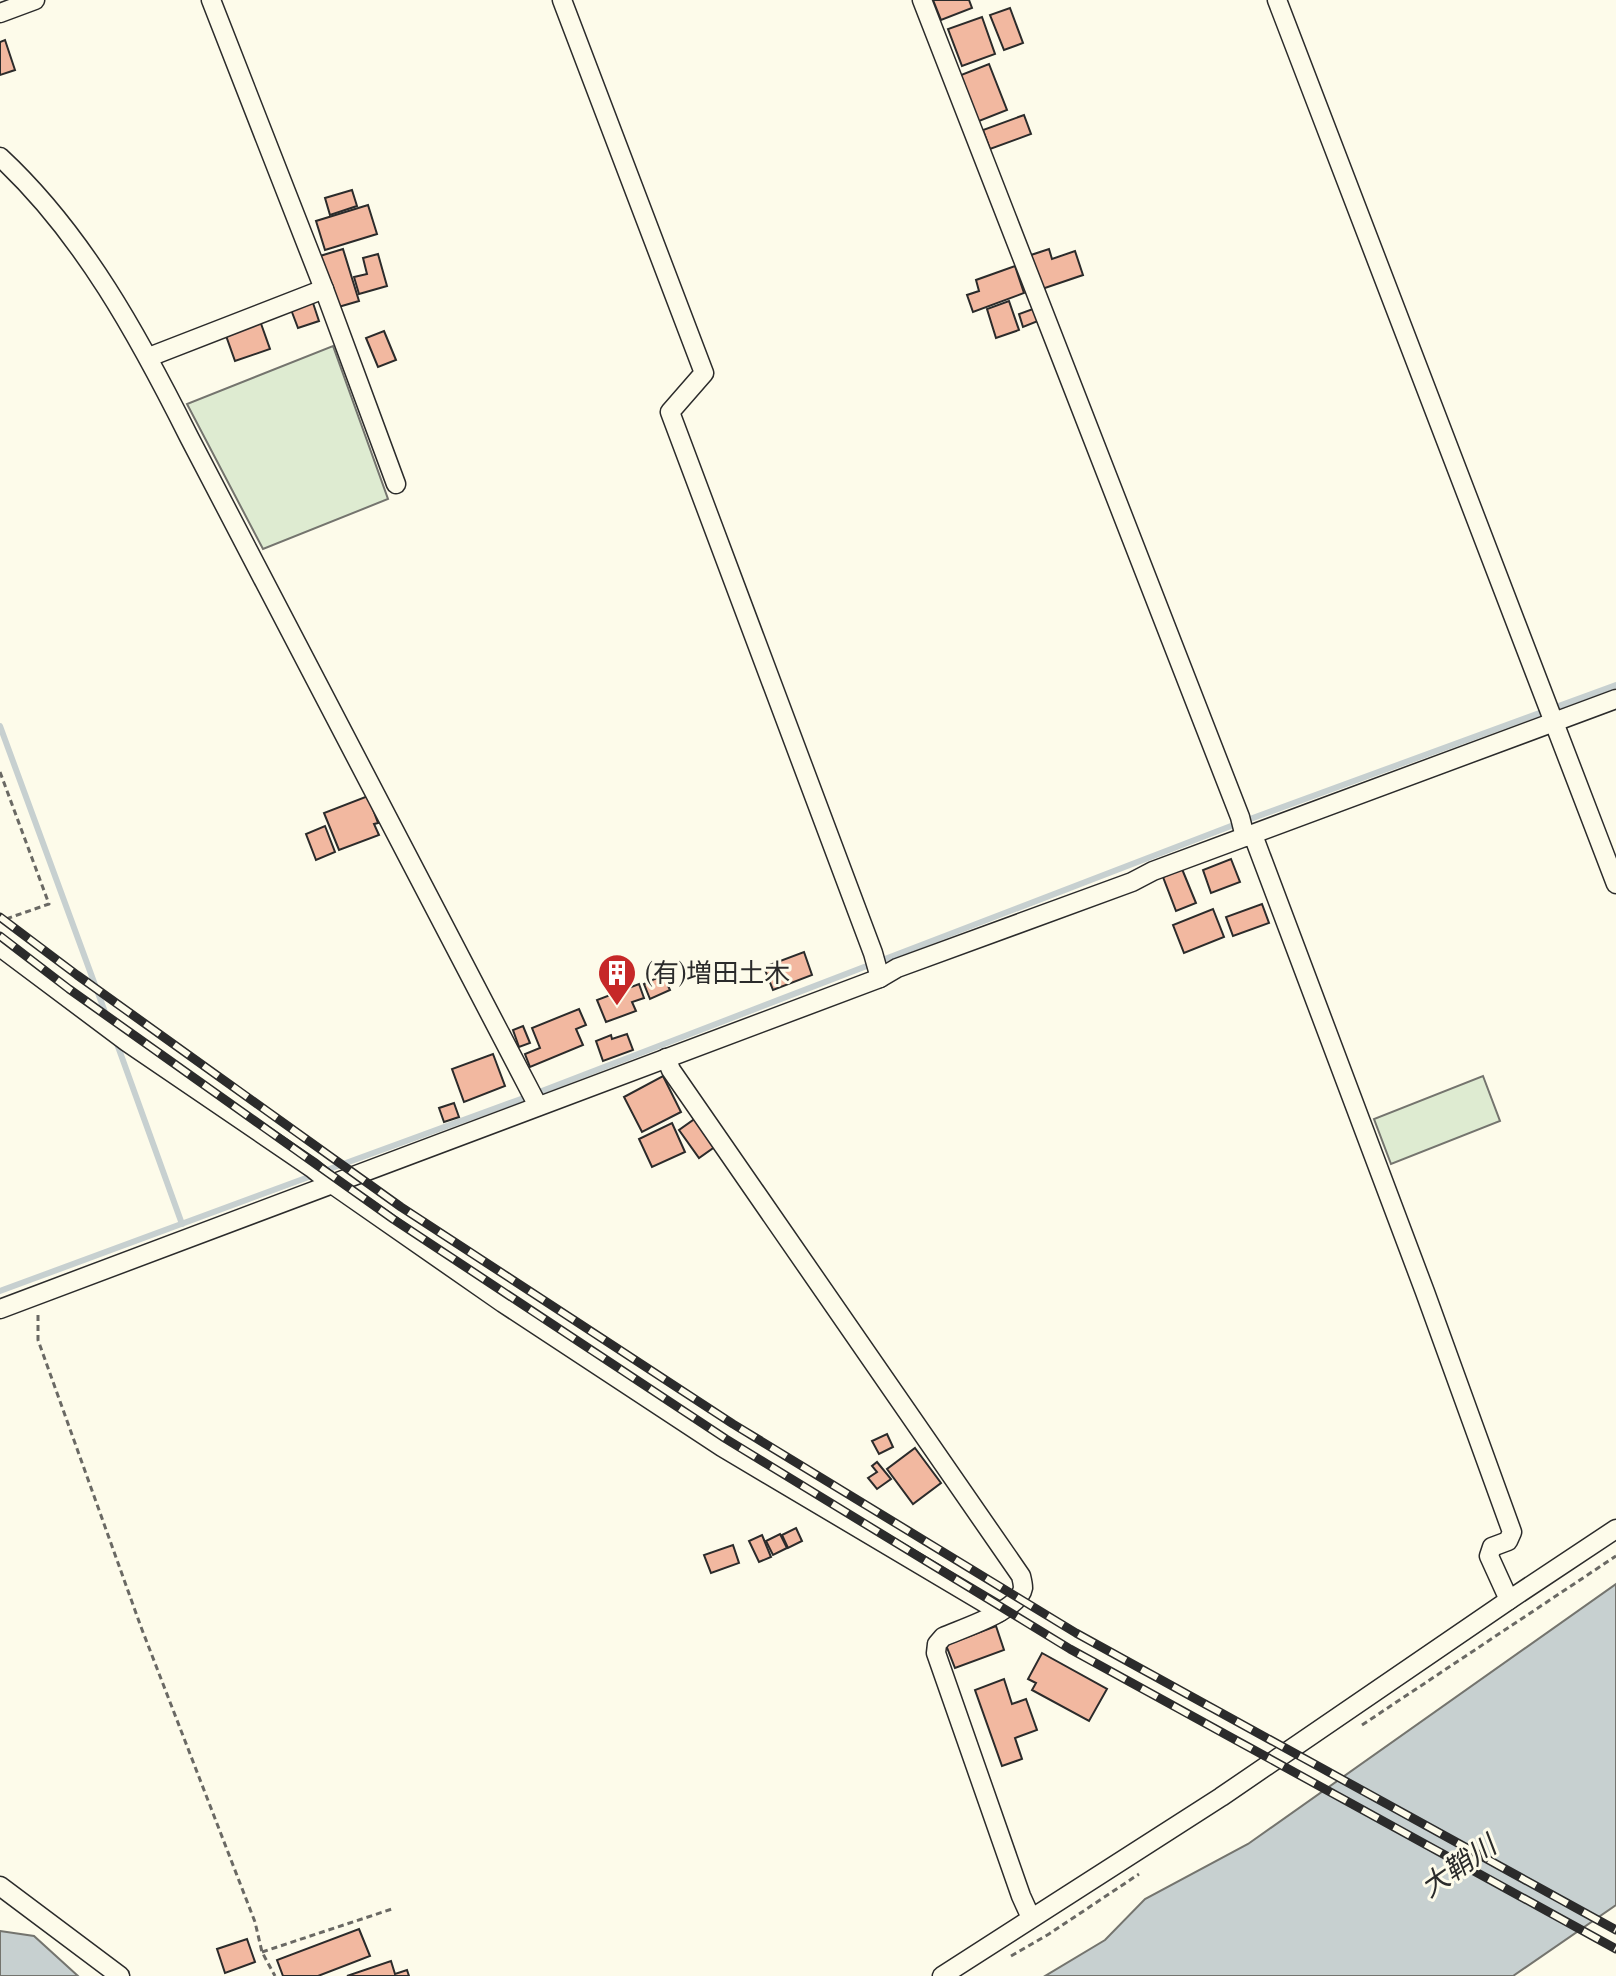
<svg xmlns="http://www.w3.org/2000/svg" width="1616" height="1976" viewBox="0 0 1616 1976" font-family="'Playfair Display','Noto Sans JP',serif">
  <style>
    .green { fill: #deebd1; stroke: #74746e; stroke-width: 2 }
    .water { fill: #c7d0d0; stroke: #74746e; stroke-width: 2 }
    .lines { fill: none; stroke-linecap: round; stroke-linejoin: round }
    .stream { stroke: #c7d0d0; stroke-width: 6 }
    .building { fill: #f2b8a0; stroke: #2b2b2b; stroke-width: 2 }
    .street-casing { stroke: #2b2b2b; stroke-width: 21 }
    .path { stroke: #6a6964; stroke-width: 3; stroke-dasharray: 6 4; stroke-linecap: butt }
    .street { stroke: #fdfbea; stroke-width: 18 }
    .rail-casing { stroke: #2b2b2b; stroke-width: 9 }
    .rail { stroke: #fdfbea; stroke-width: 6; stroke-dasharray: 18; stroke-linecap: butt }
    .labels { text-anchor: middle; stroke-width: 6; stroke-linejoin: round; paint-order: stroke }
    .poi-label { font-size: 26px; fill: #2b2b2b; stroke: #fdfbea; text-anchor: start }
    .water-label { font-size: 28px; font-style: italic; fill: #2b2b2b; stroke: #fdfbea }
  </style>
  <rect width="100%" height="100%" fill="#fdfbea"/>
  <!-- green -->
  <g class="green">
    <path d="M333 346 388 499 263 549 187 404Z"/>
    <path d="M1483 1076 1500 1121 1391 1164 1374 1119Z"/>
  </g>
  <!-- water -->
  <g class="water">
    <path d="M1616 1584V1905L1513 1976H1045L1105 1940 1145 1899 1248 1844Z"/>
    <path d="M0 1931 34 1936 78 1976H0Z"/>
  </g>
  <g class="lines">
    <!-- stream -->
    <g class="stream">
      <path d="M0 726 109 1023"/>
      <path d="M116 1041 182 1224"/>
      <path d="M324 1171 521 1099 1231 826 1616 685"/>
      <path d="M0 1291 314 1175"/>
    </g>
  </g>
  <!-- building -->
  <g class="building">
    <path d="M933 0H969L972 8 941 20Z"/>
    <path d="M1010 8 1023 43 1004 50 990 15Z"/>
    <path d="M982 17 995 54 962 66 948 29Z"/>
    <path d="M5 40 15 70 0 75V42Z"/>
    <path d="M989 64 1007 110 974 123 956 77Z"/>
    <path d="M1024 115 1031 134 990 149 983 130Z"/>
    <path d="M352 190 357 206 330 215 325 198Z"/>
    <path d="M368 205 377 234 325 250 316 221Z"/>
    <path d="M343 249 359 301 335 308 320 256Z"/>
    <path d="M1049 249 1052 259 1075 251 1083 275 1042 289 1031 255Z"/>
    <path d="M378 254 387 286 359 294 354 277 367 274 363 258Z"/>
    <path d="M1015 266 1024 293 973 312 967 295 979 291 976 280Z"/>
    <path d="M312 300 319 321 298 328 290 307Z"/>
    <path d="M1009 301 1019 330 996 338 987 309Z"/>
    <path d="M1033 309 1038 321 1023 327 1019 314Z"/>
    <path d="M259 318 270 349 235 361 224 330Z"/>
    <path d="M384 331 396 360 378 367 366 338Z"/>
    <path d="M368 796 378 823 374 824 379 835 339 850 324 813Z"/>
    <path d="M325 826 335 852 316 860 306 834Z"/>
    <path d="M1231 859 1240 882 1211 893 1203 870Z"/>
    <path d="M1182 869 1196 903 1176 911 1163 877Z"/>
    <path d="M1262 904 1269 923 1233 936 1226 917Z"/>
    <path d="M1213 909 1224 937 1184 953 1173 925Z"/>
    <path d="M804 952 812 975 773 990 764 967Z"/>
    <path d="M663 975 670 990 650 999 644 984Z"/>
    <path d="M639 984 644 998 632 1002 636 1011 606 1022 597 1000Z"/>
    <path d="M579 1009 586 1025 576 1029 583 1045 530 1067 525 1054 540 1048 532 1028Z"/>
    <path d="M523 1026 530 1043 519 1047 513 1030Z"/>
    <path d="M627 1034 633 1050 603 1061 596 1041 611 1035 612 1039Z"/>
    <path d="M493 1054 505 1086 464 1102 452 1069Z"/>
    <path d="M663 1076 681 1112 642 1132 624 1097Z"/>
    <path d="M454 1103 459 1117 444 1122 439 1108Z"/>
    <path d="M696 1118 716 1146 699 1158 679 1130Z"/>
    <path d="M672 1123 685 1152 652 1167 639 1139Z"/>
    <path d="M887 1434 893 1447 879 1454 872 1441Z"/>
    <path d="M915 1448 941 1483 913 1504 887 1469Z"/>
    <path d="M877 1462 891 1479 877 1489 868 1478 877 1472 872 1466Z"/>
    <path d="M796 1528 802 1541 788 1548 782 1535Z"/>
    <path d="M780 1534 787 1548 773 1555 766 1541Z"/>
    <path d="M762 1535 771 1557 759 1562 749 1541Z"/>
    <path d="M733 1545 739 1563 711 1573 704 1555Z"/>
    <path d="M996 1626 1004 1650 955 1668 946 1645Z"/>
    <path d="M1042 1653 1107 1689 1089 1721 1032 1690 1036 1683 1028 1679Z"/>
    <path d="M1004 1679 1012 1704 1026 1699 1037 1730 1015 1738 1022 1759 1002 1766 975 1690Z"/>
    <path d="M359 1929 370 1956 318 1976H283L277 1960Z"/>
    <path d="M247 1939 255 1962 225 1973 217 1949Z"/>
    <path d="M391 1961 395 1974 407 1970 409 1976H347Z"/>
  </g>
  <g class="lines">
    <!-- street casing -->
    <g class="street-casing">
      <g id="street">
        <path d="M211 0 324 289 396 484"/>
        <path d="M562 0 704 373 670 412 873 953 880 978"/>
        <path d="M922 0 1240 817 1245 837"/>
        <path d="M1277 0 1616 884"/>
        <path d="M0 13 35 0"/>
        <path d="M0 157C83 234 139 337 189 437L538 1106"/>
        <path d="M149 357 324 289"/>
        <path d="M1253 835 1425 1292 1512 1532 1508 1541 1492 1547 1489 1556 1509 1600"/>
        <path d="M0 947 127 1042 312 1168 332 1184 503 1303 722 1447 1000 1612"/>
        <path d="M666 1058 671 1070 1021 1576C1022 1580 1023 1584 1023 1588 1019 1611 963 1628 943 1637L937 1644 936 1653 1021 1896 1031 1918"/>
        <path d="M0 1309 880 978 897 968 1132 882 1153 871 1616 699"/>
        <path d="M0 1886 120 1976"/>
        <path d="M942 1976 1221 1797 1509 1600 1616 1529"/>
      </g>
    </g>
    <!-- path -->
    <g class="path">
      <path d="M0 772 49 904 0 921"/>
      <path d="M38 1315V1340L141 1627 255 1922 262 1952 275 1976"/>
      <path d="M1362 1725 1616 1556"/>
      <path d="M262 1952 392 1909"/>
      <path d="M1011 1956 1049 1934 1139 1874"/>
    </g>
    <!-- street -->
    <use href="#street" class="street"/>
    <!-- rail casing -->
    <g class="rail-casing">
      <g id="rail">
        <path d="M0 917 77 975 401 1207 733 1424 1076 1633 1616 1930"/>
        <path d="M0 936 69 989 393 1219 726 1439 1070 1649 1616 1949"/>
      </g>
    </g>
    <!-- rail -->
    <use href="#rail" class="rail"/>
  </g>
  <!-- icons -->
  <defs>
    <g id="building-pin" transform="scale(2)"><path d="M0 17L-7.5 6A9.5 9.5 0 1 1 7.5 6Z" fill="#c62828" stroke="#fdfbea"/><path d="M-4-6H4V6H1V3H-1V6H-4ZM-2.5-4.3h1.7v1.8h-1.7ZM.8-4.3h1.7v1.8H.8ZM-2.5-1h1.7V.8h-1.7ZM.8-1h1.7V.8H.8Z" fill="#fff"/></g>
  </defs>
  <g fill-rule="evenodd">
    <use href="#building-pin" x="617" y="973"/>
  </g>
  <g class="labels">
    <!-- poi labels -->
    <g class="poi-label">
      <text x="645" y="982">(有)増田土木</text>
    </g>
    <!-- water labels -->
    <g class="water-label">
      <text transform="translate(1458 1866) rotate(-35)" y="10">大鞘川</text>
    </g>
  </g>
</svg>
